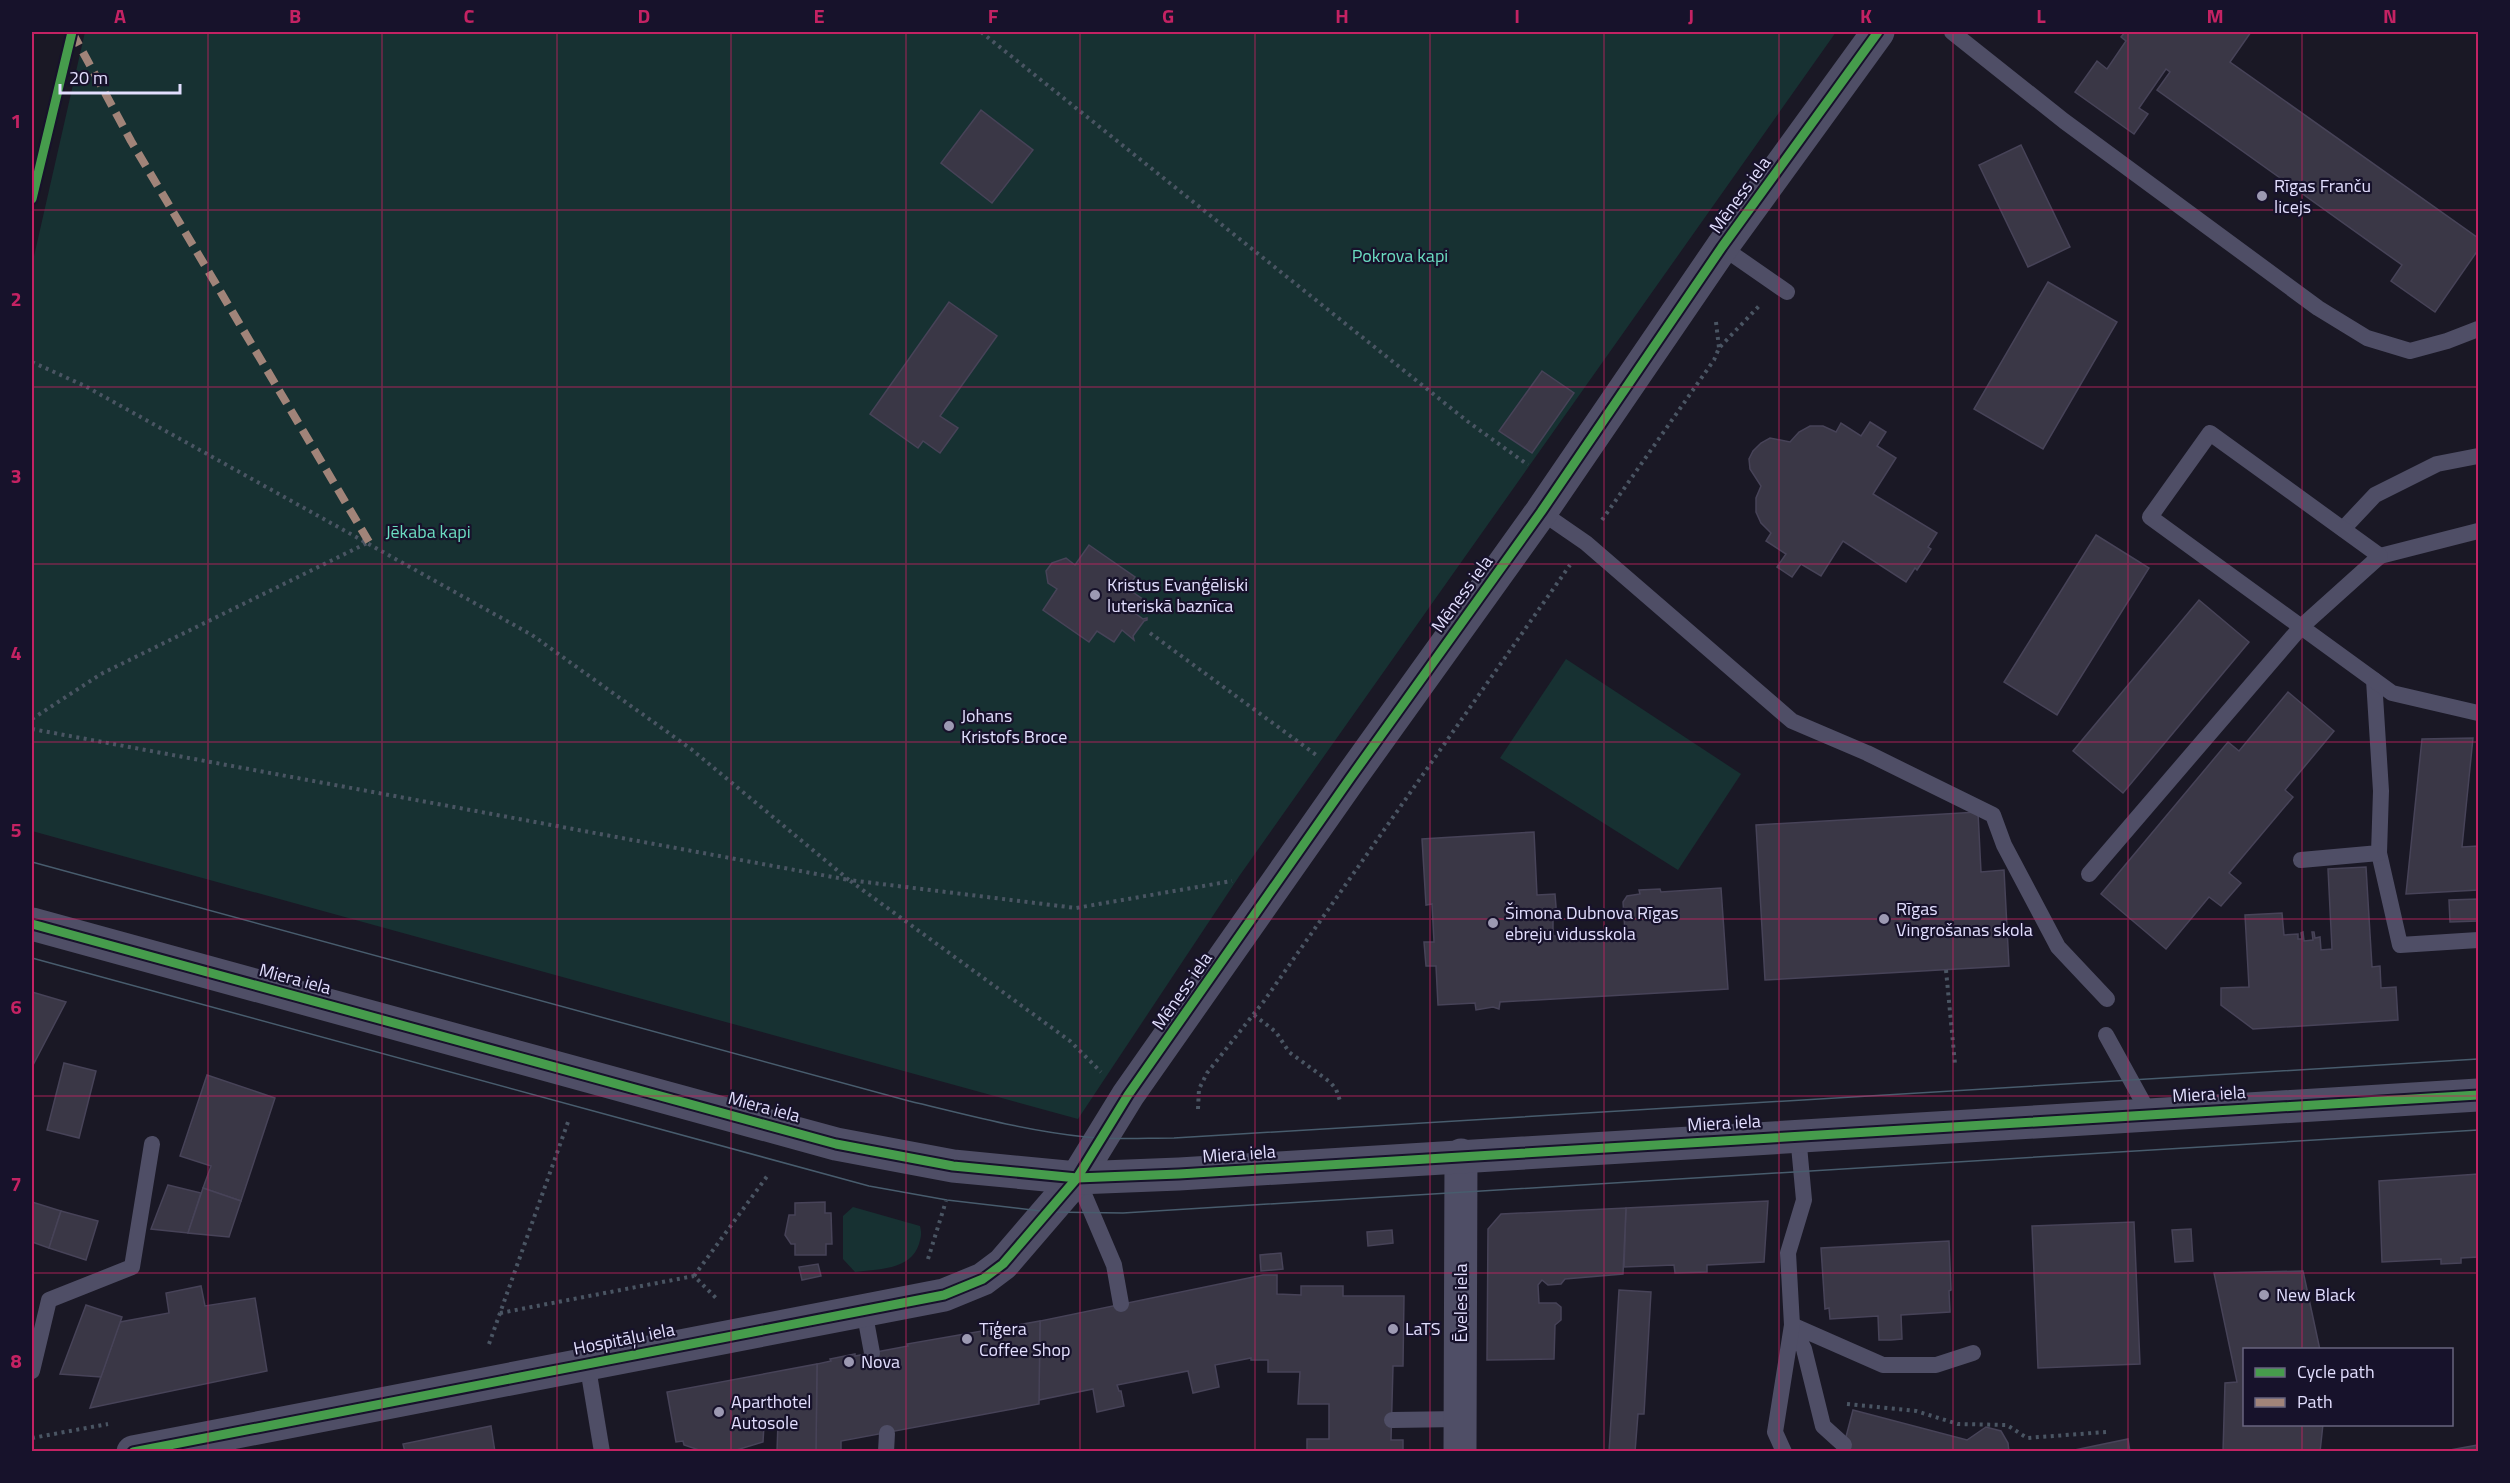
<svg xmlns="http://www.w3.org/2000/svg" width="2510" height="1483" viewBox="0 0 2510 1483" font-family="'Titillium Web',sans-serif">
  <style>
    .green { fill: #173132 }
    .building { fill: #3a3746; stroke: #474358; stroke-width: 1.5 }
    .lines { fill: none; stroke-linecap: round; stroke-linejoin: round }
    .path { stroke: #4a5563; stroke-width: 4; stroke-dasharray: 3 4.5; stroke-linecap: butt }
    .service { stroke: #4f4e66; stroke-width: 16 }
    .minor { stroke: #4f4e66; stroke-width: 33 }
    .tertiary { stroke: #4f4e66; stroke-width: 33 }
    .tram { stroke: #485c6d; stroke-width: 1.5 }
    .quiet { stroke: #a18479; stroke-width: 8; stroke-dasharray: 15 8; stroke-linecap: butt }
    .cycleway-casing { stroke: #17122b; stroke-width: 13 }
    .cycleway { stroke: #469c4c; stroke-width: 9 }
    .grid { fill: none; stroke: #c42263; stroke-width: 1.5; stroke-opacity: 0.55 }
    .poi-dot { fill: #9c99b2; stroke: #17122b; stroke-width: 2 }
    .labels { text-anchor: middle; stroke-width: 4.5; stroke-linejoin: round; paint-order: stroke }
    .poi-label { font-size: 18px; fill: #e2defe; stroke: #17122b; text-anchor: start }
    .street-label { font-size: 18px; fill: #e2defe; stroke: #17122b }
    .park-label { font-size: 18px; fill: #6bdcc1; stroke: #17122b }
    .neatline { fill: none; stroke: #c42263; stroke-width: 2 }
    .grid-label { font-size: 20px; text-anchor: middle; font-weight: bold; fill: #c42263 }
  </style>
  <rect width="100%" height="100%" fill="#1a1825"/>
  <!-- green -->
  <g class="green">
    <path d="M85 32H1836L1240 875 1078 1119 32 831V265Z"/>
    <path d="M1566 659 1741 774 1678 870 1500 758Z"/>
    <path d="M853 1207 920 1226C922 1234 921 1237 919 1244 911 1270 878 1269 855 1272L843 1259V1216Z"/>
  </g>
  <!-- building -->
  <g class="building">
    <path d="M2125 32H2251L2230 62 2478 238V250L2435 312 2391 281 2402 265 2157 90 2170 72 2166 69 2139 108 2148 114 2134 134 2075 92 2097 61 2107 69 2126 41 2121 37Z"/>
    <path d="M981 110 1033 150 992 203 941 163Z"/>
    <path d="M2021 145 2070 247 2028 267 1979 165Z"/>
    <path d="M2048 282 2117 322 2043 449 1974 409Z"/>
    <path d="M949 302 997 336 940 416 958 428 940 453 923 441 918 448 870 414Z"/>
    <path d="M1542 371 1574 393 1532 453 1499 431Z"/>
    <path d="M1870 422 1886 432 1877 446 1896 458 1873 494 1937 533 1928 547 1931 549 1917 570 1915 568 1906 582 1843 541 1821 576 1801 564 1792 577 1777 567 1786 554 1766 541 1771 533 1761 523 1756 512V498L1761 486 1750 469 1749 459 1753 451 1761 443 1770 438 1790 442 1799 432 1810 426H1823L1836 432 1841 423 1861 436Z"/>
    <path d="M2096 535 2149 568 2057 715 2004 682Z"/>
    <path d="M1089 545 1135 577 1127 588 1144 600 1135 613 1143 619 1147 618V620L1144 621 1133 636 1134 640 1122 630 1114 642 1097 631 1089 642 1043 610 1057 589 1048 583 1046 571 1052 563 1066 558 1075 565Z"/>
    <path d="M2199 600 2249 642 2123 793 2073 751Z"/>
    <path d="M2288 692 2334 731 2285 790 2293 797 2229 873 2241 883 2221 906 2209 897 2166 949 2101 894 2228 742 2239 751Z"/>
    <path d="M2473 738 2462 847 2478 846V890L2406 894 2422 739Z"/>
    <path d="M1978 812 1981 872 2004 870 2009 966 1765 980 1756 825Z"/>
    <path d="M1534 832 1537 895 1555 894 1557 919H1553V936L1625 932 1623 902 1627 896 1640 894 1639 890 1660 889 1661 892 1721 888 1728 989 1500 1002 1499 1009 1493 1007 1476 1010 1475 1003 1438 1005 1436 966H1426L1424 942H1434L1432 904 1426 905 1422 839Z"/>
    <path d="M2366 867 2372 967 2380 966 2381 988 2396 987 2398 1020 2253 1029 2221 1005V988L2249 987 2245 915 2282 913 2284 935 2298 934V939H2302L2301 933 2303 932 2304 941 2313 940 2312 932H2314L2315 938 2320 937 2321 950 2332 949 2328 869Z"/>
    <path d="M2478 899V921L2450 922 2449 900Z"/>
    <path d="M32 992 66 1002 32 1067Z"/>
    <path d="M64 1063 96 1071 79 1138 47 1130Z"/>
    <path d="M207 1075 275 1098 241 1201 203 1188 211 1166 180 1156Z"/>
    <path d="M2478 1174V1257L2461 1258V1263L2441 1264V1259L2382 1262 2379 1181Z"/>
    <path d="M168 1185 201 1193 188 1233 151 1229Z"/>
    <path d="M203 1188 241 1201 229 1237 188 1233Z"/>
    <path d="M1768 1201 1764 1262 1707 1265V1272L1675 1273 1674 1265 1624 1267 1626 1208Z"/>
    <path d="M32 1202 61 1211 49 1248 32 1242Z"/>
    <path d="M825 1202V1213H831L832 1244H826V1255H795V1244H791L785 1235 789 1215H795V1203Z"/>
    <path d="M1626 1208 1623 1274 1565 1279 1561 1284 1548 1285 1542 1280 1538 1285 1539 1303H1556L1561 1307V1320L1555 1325 1554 1359 1487 1360 1488 1229 1501 1214Z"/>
    <path d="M61 1211 98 1221 86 1260 49 1248Z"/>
    <path d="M2134 1222 2140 1364 2038 1368 2032 1226Z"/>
    <path d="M2191 1229 2193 1261 2175 1262 2172 1230Z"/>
    <path d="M1392 1230 1393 1243 1368 1246 1367 1232Z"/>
    <path d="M1949 1241 1951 1290 1949 1291 1950 1312 1901 1315 1902 1339 1891 1340H1879L1878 1316 1830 1319 1829 1308 1825 1309 1821 1248Z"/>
    <path d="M1281 1253 1283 1269 1261 1271 1260 1255Z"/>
    <path d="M818 1264 821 1276 802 1280 799 1267Z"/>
    <path d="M2303 1271 2320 1350H2244V1424H2323L2320 1452H2223L2225 1383 2237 1382 2214 1273Z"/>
    <path d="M1263 1275H1277V1294L1301 1295V1286H1343V1296H1404L1403 1366H1393L1391 1440H1403V1452H1307V1439H1329V1404H1298L1300 1372H1268V1360H1251V1358L1215 1365 1219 1387 1193 1393 1188 1371 1117 1385 1119 1391H1121L1124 1406 1097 1412 1093 1389 1039 1400 1040 1321Z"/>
    <path d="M201 1286 205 1306 255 1298 267 1371 90 1408 120 1322 169 1313 166 1293Z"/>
    <path d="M1619 1290 1651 1292 1644 1414H1638L1635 1452H1609Z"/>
    <path d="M86 1305 122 1317 101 1377 60 1374Z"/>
    <path d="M1040 1321 1039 1404 841 1441V1452H816L817 1364 831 1361 830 1359 855 1354V1356L908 1346 907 1344Z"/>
    <path d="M817 1364 816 1452H777L778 1422 764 1425 763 1442 730 1452H705L684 1445 683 1441 676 1442 667 1392Z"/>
    <path d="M1853 1410 1967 1440 1986 1427 2001 1431 2008 1443 2009 1452H1842Z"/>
    <path d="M491 1426 495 1452H405L403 1444Z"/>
    <path d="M2128 1439 2130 1452H2065Z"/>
    <path d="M2478 1445V1452H2439Z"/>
  </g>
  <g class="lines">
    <!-- path -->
    <g class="path">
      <path d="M981 32 1467 421 1528 465"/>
      <path d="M1716 322 1719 348"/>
      <path d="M32 362 85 386 532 635 691 749 849 880 1076 908 1232 881"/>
      <path d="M1602 520 1714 360 1719 348 1759 306"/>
      <path d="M1150 633 1319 757"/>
      <path d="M32 719 101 674 369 542"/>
      <path d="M32 729 849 880 1070 1041 1101 1072"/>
      <path d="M1946 970 1955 1064"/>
      <path d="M1254 1015 1276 1032 1289 1052 1330 1082 1336 1089 1340 1101"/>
      <path d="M1198 1109 1199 1089 1207 1073 1264 1001 1570 565"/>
      <path d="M928 1259 946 1201"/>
      <path d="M694 1276 768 1175"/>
      <path d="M500 1313 694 1276 718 1300"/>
      <path d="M489 1344 568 1122"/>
      <path d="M1847 1404 1916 1411 1958 1424 2007 1425 2027 1438 2106 1432"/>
      <path d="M32 1438 108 1424"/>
    </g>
    <!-- service -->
    <g class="service">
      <path d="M1952 32 2064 121 2318 308 2367 338 2410 351 2447 341 2478 329"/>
      <path d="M1722 247 1787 292"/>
      <path d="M1541 512 1586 543 1792 721 1867 753 1993 815 2004 845 2058 947 2107 999"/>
      <path d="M2343 529 2375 495 2437 464 2478 456"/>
      <path d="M2380 556 2478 531"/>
      <path d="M2379 853 2400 945 2478 940"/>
      <path d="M2301 860 2379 853 2381 791 2374 680"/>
      <path d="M2089 874 2301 627 2380 556 2210 433 2150 517 2392 693 2478 713"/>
      <path d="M2106 1035 2150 1115"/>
      <path d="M1077 1178 1114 1265 1121 1304"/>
      <path d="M864 1310 872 1353"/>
      <path d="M587 1362 602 1452"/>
      <path d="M32 1371 49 1300 132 1267 152 1144"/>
      <path d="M1392 1420 1460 1419"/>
      <path d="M1844 1445 1823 1426 1804 1349 1792 1325 1883 1365H1936L1973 1353"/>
      <path d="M886 1452 887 1433"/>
      <path d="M1784 1452 1775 1432 1792 1325 1788 1253 1804 1200 1798 1135"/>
    </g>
    <!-- minor -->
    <g class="minor">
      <path d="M133 1452 944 1295 983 1279 1003 1264 1077 1178 1128 1095 1351 777 1541 512 1722 247 1878 32"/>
      <path d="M1460 1452 1461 1155"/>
    </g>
    <!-- tertiary -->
    <path class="tertiary" d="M32 924 836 1144 953 1166 1077 1178 1179 1174 2478 1095"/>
    <!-- tram -->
    <g class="tram">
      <path d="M32 862 909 1101C968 1115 1026 1131 1086 1137 1115 1140 1144 1138 1174 1138L2478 1059"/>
      <path d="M32 958 869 1186 947 1200 1049 1212 1123 1213 2478 1130"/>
    </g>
    <!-- quiet -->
    <path class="quiet" d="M72 32 131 141 369 542"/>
    <!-- cycleway casing -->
    <g class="cycleway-casing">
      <g id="cycleway">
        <path d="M32 199 72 32"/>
        <path d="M32 924 836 1144 953 1166 1077 1178 1179 1174 2478 1095"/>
        <path d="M133 1452 944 1295 983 1279 1003 1264 1077 1178 1128 1095 1351 777 1541 512 1722 247 1878 32"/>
      </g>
    </g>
    <!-- cycleway -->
    <use href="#cycleway" class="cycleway"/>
  </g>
  <!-- grid -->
  <path class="grid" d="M208 32V1452M382 32V1452M557 32V1452M731 32V1452M906 32V1452M1080 32V1452M1255 32V1452M1430 32V1452M1604 32V1452M1779 32V1452M1953 32V1452M2128 32V1452M2302 32V1350M32 210H2478M32 387H2478M32 564H2478M32 742H2478M32 919H2478M32 1096H2478M32 1273H2478M2302 1424V1452"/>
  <!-- markers -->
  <g class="poi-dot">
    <circle cx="2262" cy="196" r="6"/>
    <circle cx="1095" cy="595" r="6"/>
    <circle cx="949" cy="726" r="6"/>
    <circle cx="1884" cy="919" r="6"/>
    <circle cx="1493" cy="923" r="6"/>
    <circle cx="2264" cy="1295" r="6"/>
    <circle cx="1393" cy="1329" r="6"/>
    <circle cx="967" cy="1339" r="6"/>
    <circle cx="849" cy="1362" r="6"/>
    <circle cx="719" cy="1412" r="6"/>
  </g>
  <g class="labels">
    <!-- poi labels -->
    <g class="poi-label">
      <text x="2274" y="192">Rīgas Franču<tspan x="2274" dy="21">licejs</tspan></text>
      <text x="1107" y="591">Kristus Evanģēliski<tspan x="1107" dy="21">luteriskā baznīca</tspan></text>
      <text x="961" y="722">Johans<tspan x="961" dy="21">Kristofs Broce</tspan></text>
      <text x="1896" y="915">Rīgas<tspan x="1896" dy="21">Vingrošanas skola</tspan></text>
      <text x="1505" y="919">Šimona Dubnova Rīgas<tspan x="1505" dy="21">ebreju vidusskola</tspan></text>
      <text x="2276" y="1301">New Black</text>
      <text x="979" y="1335">Tīģera<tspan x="979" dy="21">Coffee Shop</tspan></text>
      <text x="1405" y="1335">LaTS</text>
      <text x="861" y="1368">Nova</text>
      <text x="731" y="1408">Aparthotel<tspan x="731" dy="21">Autosole</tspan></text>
    </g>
    <!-- street labels -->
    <g class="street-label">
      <text transform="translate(1740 195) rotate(-54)" y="6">Mēness iela</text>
      <text transform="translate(1462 594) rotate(-54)" y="6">Mēness iela</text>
      <text transform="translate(295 979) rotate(15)" y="6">Miera iela</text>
      <text transform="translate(1182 991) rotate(-55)" y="6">Mēness iela</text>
      <text transform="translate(2209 1094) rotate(-3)" y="6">Miera iela</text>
      <text transform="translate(764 1107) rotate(15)" y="6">Miera iela</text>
      <text transform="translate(1724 1123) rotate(-3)" y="6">Miera iela</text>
      <text transform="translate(1239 1154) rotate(-4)" y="6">Miera iela</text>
      <text transform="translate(1461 1303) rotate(-90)" y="6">Ēveles iela</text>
      <text transform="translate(624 1339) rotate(-11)" y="6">Hospitāļu iela</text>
    </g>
    <!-- park labels -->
    <g class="park-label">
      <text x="1400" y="262">Pokrova kapi</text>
      <text x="428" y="538">Jēkaba kapi</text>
    </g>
  </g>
  <!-- border -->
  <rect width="2510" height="1483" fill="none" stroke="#17122b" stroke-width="66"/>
  <!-- legend -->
  <rect x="2243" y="1348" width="210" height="78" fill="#17122b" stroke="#68647f" stroke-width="1.5"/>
  <rect x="2255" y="1368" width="30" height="9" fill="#469c4c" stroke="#68647f" stroke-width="1.5"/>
  <text x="2297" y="1378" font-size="18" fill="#e2defe">Cycle path</text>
  <rect x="2255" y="1398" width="30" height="9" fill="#a18479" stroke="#68647f" stroke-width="1.5"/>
  <text x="2297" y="1408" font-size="18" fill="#e2defe">Path</text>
  <!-- scale -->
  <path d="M60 84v9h120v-9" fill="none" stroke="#e2defe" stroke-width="3"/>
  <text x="69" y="84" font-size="18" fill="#e2defe" stroke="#17122b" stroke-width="4.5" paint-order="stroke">20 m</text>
  <rect x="33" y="33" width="2444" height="1417" class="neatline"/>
  <g class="grid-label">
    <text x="120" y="23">A</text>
    <text x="295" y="23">B</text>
    <text x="469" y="23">C</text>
    <text x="644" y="23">D</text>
    <text x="819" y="23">E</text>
    <text x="993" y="23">F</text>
    <text x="1168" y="23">G</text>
    <text x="1342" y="23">H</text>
    <text x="1517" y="23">I</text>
    <text x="1691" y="23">J</text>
    <text x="1866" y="23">K</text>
    <text x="2041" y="23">L</text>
    <text x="2215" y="23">M</text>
    <text x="2390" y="23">N</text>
    <text x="16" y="128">1</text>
    <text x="16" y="306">2</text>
    <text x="16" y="483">3</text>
    <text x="16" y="660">4</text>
    <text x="16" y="837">5</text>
    <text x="16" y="1014">6</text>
    <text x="16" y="1191">7</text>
    <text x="16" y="1368">8</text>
  </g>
</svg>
